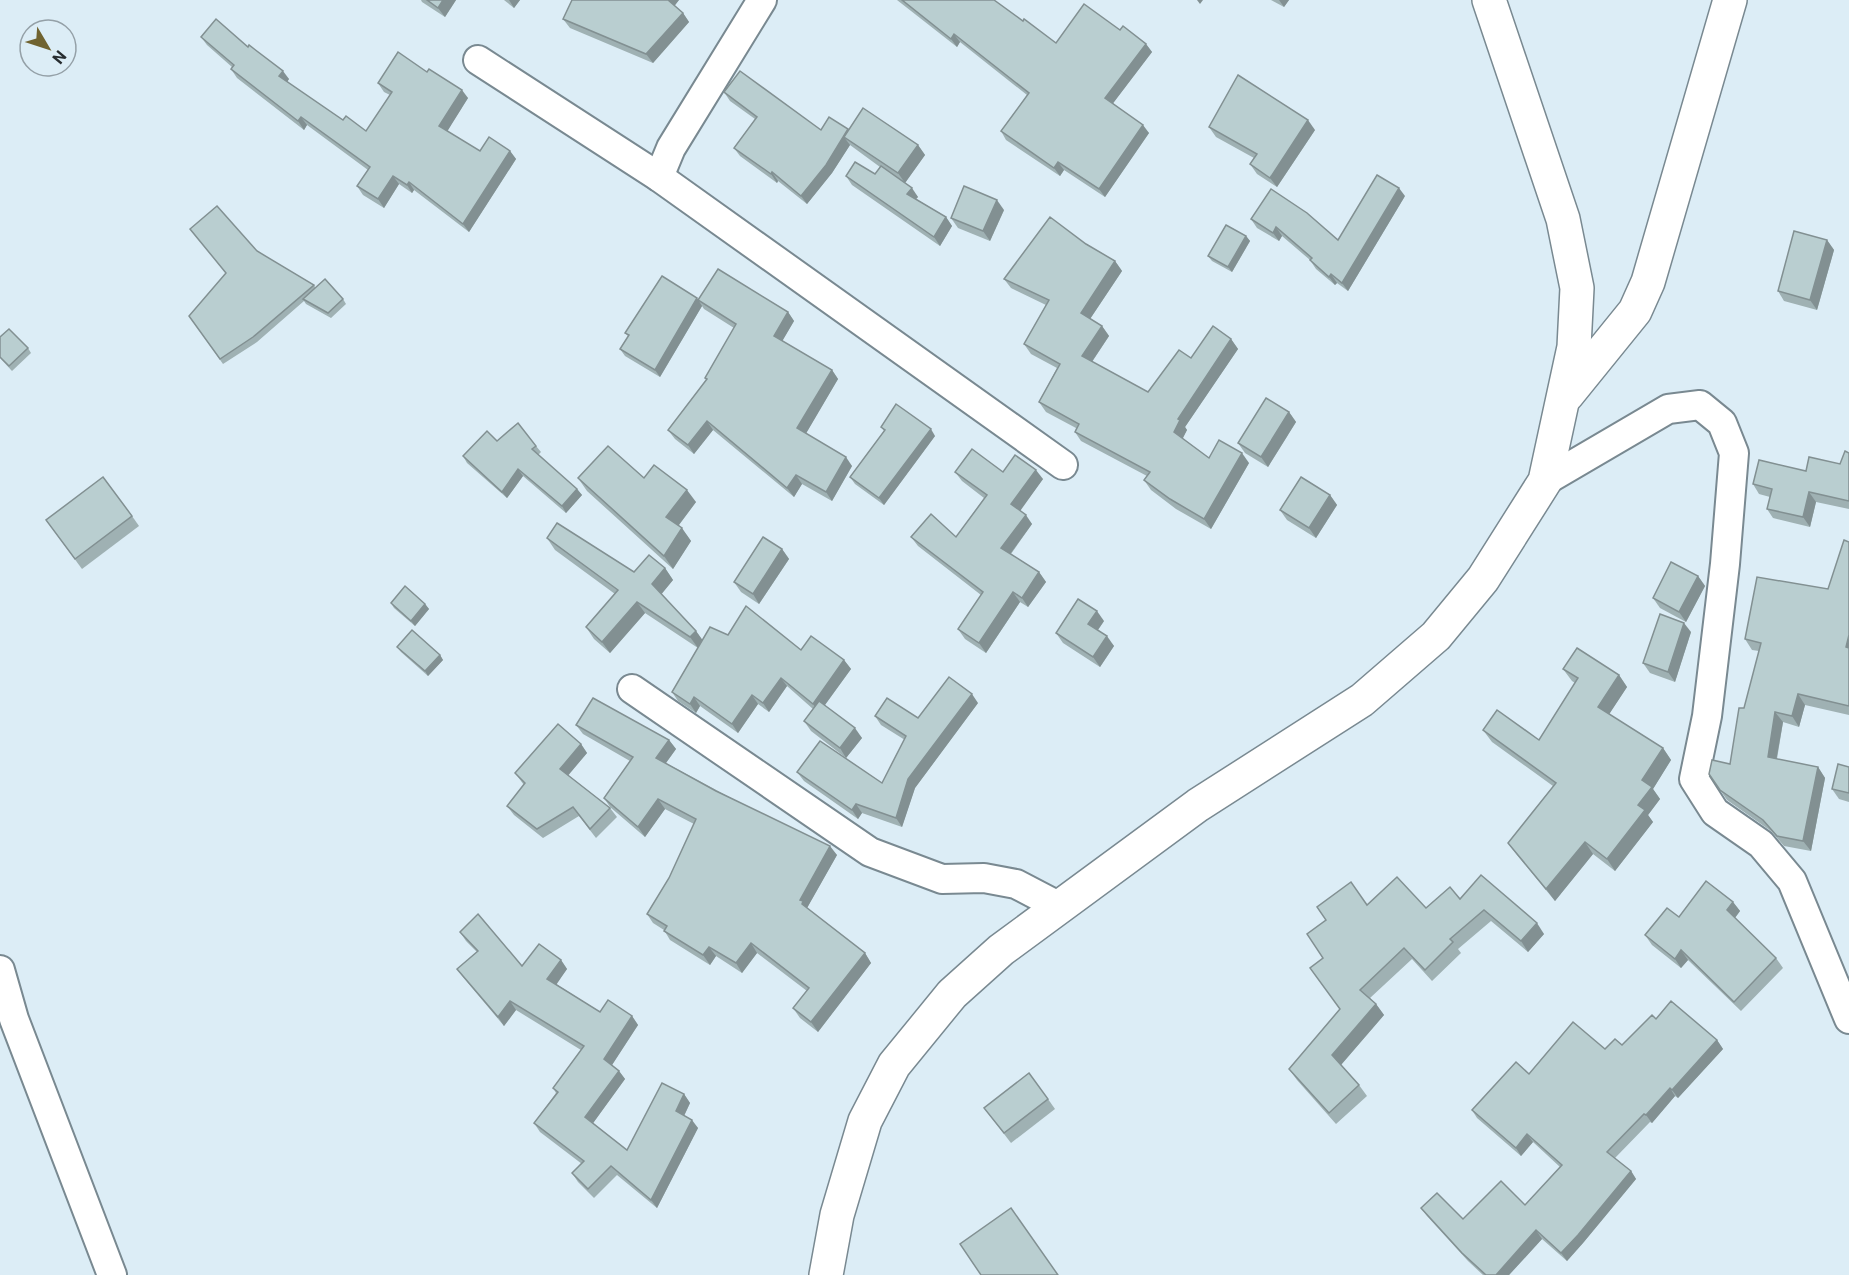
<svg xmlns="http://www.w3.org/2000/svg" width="1849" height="1275" viewBox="0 0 1849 1275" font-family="Roboto,sans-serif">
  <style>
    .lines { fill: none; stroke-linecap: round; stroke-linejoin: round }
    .minor-casing { stroke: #798991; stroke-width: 32 }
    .tertiary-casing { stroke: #798991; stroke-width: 36 }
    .minor { stroke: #fff; stroke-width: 28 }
    .tertiary { stroke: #fff; stroke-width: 33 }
    .wall { fill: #9fb1b3 }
    .shaded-wall { fill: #829092 }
    .building { fill: #b9ced0; stroke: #829092; stroke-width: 1.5 }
  </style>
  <rect width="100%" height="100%" fill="#dcedf6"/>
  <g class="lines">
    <!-- minor casing -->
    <g class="minor-casing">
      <g id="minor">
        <path d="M478 60 659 177 1063 465"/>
        <path d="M659 177 671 148 762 0"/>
        <path d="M1545 481 1668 409 1700 405 1722 423 1734 453 1725 564 1707 716 1694 779 1715 812 1761 844 1792 881 1849 1019"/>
        <path d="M632 689 870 852 942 879 984 878 1016 884 1060 907"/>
        <path d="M0 970 14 1019 112 1275"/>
      </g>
    </g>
    <!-- tertiary casing -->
    <g class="tertiary-casing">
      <g id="tertiary">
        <path d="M1567 395 1635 311 1648 282 1730 0"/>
        <path d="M826 1275 837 1215 865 1121 894 1065 952 994 1001 950 1198 805 1362 700 1436 636 1483 579 1545 481 1574 347 1577 288 1563 219 1489 0"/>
      </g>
    </g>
    <!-- minor -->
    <use href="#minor" class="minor"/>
    <!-- tertiary -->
    <use href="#tertiary" class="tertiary"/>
  </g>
  <!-- wall -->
  <g class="wall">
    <path d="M421 0H456L445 17 422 2Z"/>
    <path d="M504 0H520L514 8Z"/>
    <path d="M572 0H679L674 5 683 13 689 22 653 63 570 28 563 19Z"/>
    <path d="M897 0H994L1023 21 1056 43 1120 30 1146 44 1152 52 1113 103 1149 133 1105 197 1064 170 1060 176 1006 140 1001 131 1027 95 960 42 957 47Z"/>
    <path d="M1271 0H1289L1284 7Z"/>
    <path d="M201 37 248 47 289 79 287 82 343 120 366 131 390 95 384 92 378 83 427 72 468 98 447 131 480 151H510L516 159 469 232 414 190 412 193 399 184 384 208 363 195 357 186 368 170 307 125 304 130 237 78 231 69 232 67 207 45Z"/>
    <path d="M724 92 821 130 848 129 918 145 925 155 905 183 918 197 916 199 946 217 952 226 940 246 852 185 846 176 875 174 880 167 850 145 832 173 807 204 778 181 777 183 740 156 734 148 755 119 730 101Z"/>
    <path d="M1209 127 1315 130 1277 187 1257 174 1250 164 1254 158 1216 137Z"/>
    <path d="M1405 196 1348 291 1337 283 1335 285 1316 269 1310 260 1282 236 1279 241 1257 228 1251 219 1338 240Z"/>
    <path d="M1004 210 990 241 958 228 951 218Z"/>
    <path d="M190 229 257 251 314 285 315 287 343 299 346 304 331 318 306 304 304 301 257 342 223 364 189 316 226 273Z"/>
    <path d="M1246 236 1250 241 1232 272 1212 261 1208 256Z"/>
    <path d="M1827 240 1834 250 1817 310 1784 301 1778 291Z"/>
    <path d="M1086 244 1115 261 1122 271 1090 319 1102 326 1109 336 1092 362 1148 392 1191 358 1231 339 1238 349 1185 427 1187 430 1182 438 1209 458 1249 463 1211 529 1176 509 1151 490 1144 480 1147 476 1081 441 1075 432 1076 428 1046 412 1039 402 1057 368 1031 354 1024 344 1046 305 1011 288 1004 279Z"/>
    <path d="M698 299 788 312 794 321 782 341 832 370 838 379 806 433 852 466 832 501 802 484 794 497 713 430 694 454 675 439 668 430 706 380 705 378 734 328 704 309 702 306 660 377 625 356 620 349 628 336 625 333Z"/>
    <path d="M0 337 28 348 31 353 12 371 0 358Z"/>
    <path d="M1289 412 1296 422 1268 467 1245 453 1238 443Z"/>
    <path d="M881 427 935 436 884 505 855 484 850 477 884 431Z"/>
    <path d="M497 441 536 446 541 452 538 455 577 489 582 495 566 513 523 476 507 498 467 463 463 456Z"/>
    <path d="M1849 453V509L1816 502 1810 527 1773 518 1767 509 1770 497 1759 494 1753 484 1840 464Z"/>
    <path d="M955 472H1003L1043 479 1020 510 1032 524 1011 554 1039 572 1046 582 1028 607 1020 602 986 653 965 639 958 629 981 595 918 546 911 537H956L984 498 962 481Z"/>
    <path d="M578 478H644L696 502 679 525 691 541 673 569 587 491Z"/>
    <path d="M1330 495 1337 505 1316 538 1287 520 1280 510Z"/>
    <path d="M132 516 139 526 82 569 46 520Z"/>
    <path d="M547 538 634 572 665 568 673 580 661 594 696 631 702 640 728 635 801 650 844 660 851 669 825 705 862 738 846 758 811 731 804 721 813 709 787 686 769 712 758 704 738 733 700 706 696 713 678 701 672 692 698 648 645 613 610 653 594 639 586 627 615 594 555 550Z"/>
    <path d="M1849 542V715L1805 705 1799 727 1783 722 1777 759 1818 767 1825 778 1811 851 1784 846 1771 831 1727 800 1720 790 1730 764 1759 651 1752 650 1745 639 1828 589Z"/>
    <path d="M782 549 789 559 759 604 741 592 734 582Z"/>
    <path d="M1698 576 1705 586 1686 622 1660 608 1653 598Z"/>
    <path d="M391 603 425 604 429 609 415 626 394 608Z"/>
    <path d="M1104 621 1098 630 1114 646 1100 667 1063 643 1056 633Z"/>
    <path d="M1691 632 1675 682 1650 673 1643 663Z"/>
    <path d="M397 647 440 655 443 660 428 676 401 652Z"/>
    <path d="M1563 669 1619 675 1627 687 1609 714 1663 748 1671 760 1653 789 1660 799 1648 815 1653 822 1615 871 1593 854 1555 901 1517 855 1508 843 1553 786 1492 742 1483 730 1539 740 1575 683 1572 681Z"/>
    <path d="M978 703 915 788 902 827 862 813 858 819 804 781 797 772 882 783 905 740 881 725 875 716 918 718Z"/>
    <path d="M576 725 669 740 676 749 666 763 837 855 807 908 809 910 865 953 871 963 818 1032 800 1018 793 1008 807 991 757 953 742 973 716 956 710 965 670 940 664 930 653 923 647 914 669 878 694 824 665 809 645 837 610 807 604 798 630 761 583 734Z"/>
    <path d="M581 744 587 753 568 775 610 808 617 817 596 838 579 816 543 838 514 815 507 806 524 785 515 773Z"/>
    <path d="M1849 767V802L1839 799 1832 789Z"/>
    <path d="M1460 899 1544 934 1528 952 1491 921 1458 949 1461 953 1432 981 1412 959 1370 998 1376 1004 1384 1015 1341 1065 1359 1085 1367 1096 1336 1124 1297 1080 1289 1069 1340 1009 1323 958 1367 905 1426 908Z"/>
    <path d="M1733 902 1740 911 1735 918 1776 958 1783 968 1741 1011 1688 960 1681 968 1652 945 1645 935 1679 917Z"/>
    <path d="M460 932 522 966 561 960 567 969 556 984 600 1012 632 1016 638 1025 612 1065 619 1071 625 1079 593 1123 627 1150 684 1094 690 1103 684 1116 698 1128 657 1208 617 1175 594 1198 578 1182 572 1173 582 1164 540 1132 534 1123 556 1093 553 1088 581 1050 516 1010 504 1026 463 977 457 969 477 952 466 941Z"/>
    <path d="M1656 1019 1717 1040 1723 1049 1678 1098 1675 1096 1652 1123 1650 1122 1615 1158 1631 1171 1636 1179 1583 1243 1567 1261 1542 1239 1509 1275H1483L1468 1261 1427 1216 1421 1208 1463 1219 1525 1205 1560 1167 1533 1142 1521 1156 1477 1118 1472 1110 1529 1074 1605 1049 1622 1045Z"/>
    <path d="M1048 1099 1055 1109 1011 1143 984 1108Z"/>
  </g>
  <!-- shaded-wall -->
  <g class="shaded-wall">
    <path d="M443 0H456L445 17 438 8Z"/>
    <path d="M509 0H520L514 8Z"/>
    <path d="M667 0H679L673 8Z"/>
    <path d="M1197 0H1203L1200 4Z"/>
    <path d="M1279 0H1289L1284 7Z"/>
    <path d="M683 13 689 22 653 63 646 54Z"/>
    <path d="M954 34 960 42 957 47 951 39Z"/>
    <path d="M1146 44 1152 52 1111 106 1105 98Z"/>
    <path d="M283 71 289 79 285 85 279 76Z"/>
    <path d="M462 90 468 98 445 135 439 126Z"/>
    <path d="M301 117 307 125 304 130 298 121Z"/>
    <path d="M1308 120 1315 130 1277 187 1270 178Z"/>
    <path d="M1143 125 1149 133 1105 197 1099 189Z"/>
    <path d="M848 129 844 137 850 145 832 173 807 204 801 196Z"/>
    <path d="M918 145 925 155 905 183 898 173Z"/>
    <path d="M510 151 516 159 469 232 463 224Z"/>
    <path d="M1058 162 1064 170 1060 176 1054 168Z"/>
    <path d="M772 172 778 181 777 183 771 174Z"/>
    <path d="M393 176 399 184 384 208 378 199Z"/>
    <path d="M409 182 414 190 412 193 407 185Z"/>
    <path d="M912 188 918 197 913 202 907 194Z"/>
    <path d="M1399 188 1405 196 1348 291 1342 283Z"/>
    <path d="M997 200 1004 210 990 241 983 231Z"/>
    <path d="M946 217 952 226 940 246 934 237Z"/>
    <path d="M1276 227 1282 236 1279 241 1273 233Z"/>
    <path d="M1246 236 1250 241 1232 272 1228 267Z"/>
    <path d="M1827 240 1834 250 1817 310 1810 300Z"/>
    <path d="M1115 261 1122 271 1088 322 1081 313Z"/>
    <path d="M1331 274 1337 283 1335 285 1329 277Z"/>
    <path d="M697 298 702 306 660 377 655 370Z"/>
    <path d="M788 312 794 321 780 345 774 336Z"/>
    <path d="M1102 326 1109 336 1089 366 1082 356Z"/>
    <path d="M1231 339 1238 349 1185 427 1187 430 1181 442 1174 432 1178 419Z"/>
    <path d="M832 370 838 379 804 437 797 428Z"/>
    <path d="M1289 412 1296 422 1268 467 1261 457Z"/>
    <path d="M707 421 713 430 694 454 688 445Z"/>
    <path d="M931 429 935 436 884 505 879 498Z"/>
    <path d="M1242 453 1249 463 1211 529 1204 519Z"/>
    <path d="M846 457 852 466 832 501 826 492Z"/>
    <path d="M518 469 523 476 507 498 502 492Z"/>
    <path d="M1036 470 1043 479 1018 514 1011 504Z"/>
    <path d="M796 475 802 484 794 497 787 488Z"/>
    <path d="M577 489 582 495 566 513 562 506Z"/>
    <path d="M687 490 696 502 675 530 666 517Z"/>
    <path d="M1809 492 1816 502 1810 527 1803 517Z"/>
    <path d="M1330 495 1337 505 1316 538 1309 528Z"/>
    <path d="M1026 515 1032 524 1008 557 1001 548Z"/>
    <path d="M682 528 691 541 673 569 664 556Z"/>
    <path d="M782 549 789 559 759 604 753 594Z"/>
    <path d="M665 568 673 580 660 596 652 584Z"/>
    <path d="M1039 572 1046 582 1028 607 1022 598Z"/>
    <path d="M1698 576 1705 586 1686 622 1679 612Z"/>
    <path d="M1013 592 1020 602 986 653 979 643Z"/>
    <path d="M637 602 645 613 610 653 602 642Z"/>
    <path d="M425 604 429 609 415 626 411 621Z"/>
    <path d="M1097 611 1104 621 1095 634 1088 624Z"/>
    <path d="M1684 623 1691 632 1675 682 1668 672Z"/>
    <path d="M696 631 704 642 698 648 690 637Z"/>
    <path d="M1849 635V652L1846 647Z"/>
    <path d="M1107 636 1114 646 1100 667 1093 657Z"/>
    <path d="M440 655 443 660 428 676 425 671Z"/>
    <path d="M844 660 851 669 819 713 813 704Z"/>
    <path d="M1619 675 1627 687 1606 719 1598 707Z"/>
    <path d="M781 678 787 686 769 712 763 703Z"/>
    <path d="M972 694 978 703 915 788 902 827 896 818 908 779Z"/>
    <path d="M1798 694 1805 705 1799 727 1792 716Z"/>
    <path d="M752 695 758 704 738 733 732 724Z"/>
    <path d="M694 697 700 706 696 713 690 704Z"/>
    <path d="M1775 712 1783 722 1775 767 1768 757Z"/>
    <path d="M855 728 862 738 846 758 840 748Z"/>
    <path d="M669 740 676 749 663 767 656 758Z"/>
    <path d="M581 744 587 753 566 778 560 769Z"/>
    <path d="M1663 748 1671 760 1653 789 1660 799 1648 815 1653 822 1615 871 1607 859 1638 805 1642 780Z"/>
    <path d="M1818 767 1825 778 1811 851 1803 841Z"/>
    <path d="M658 799 665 809 645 837 638 827Z"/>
    <path d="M856 804 862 813 858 819 852 810Z"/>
    <path d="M1585 842 1593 854 1555 901 1546 889Z"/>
    <path d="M830 846 837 855 807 908 810 911 802 904 800 900Z"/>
    <path d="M1733 902 1740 911 1734 919 1727 910Z"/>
    <path d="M1537 923 1544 934 1528 952 1521 941Z"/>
    <path d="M751 943 757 953 742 973 736 963Z"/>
    <path d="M709 947 716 956 710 965 703 955Z"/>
    <path d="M1681 950 1688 960 1681 968 1675 959Z"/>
    <path d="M865 953 871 963 818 1032 811 1022Z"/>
    <path d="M561 960 567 969 554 988 547 979Z"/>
    <path d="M510 1001 516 1010 504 1026 498 1017Z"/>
    <path d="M1376 1004 1384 1015 1340 1066 1332 1055Z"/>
    <path d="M632 1016 638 1025 610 1068 604 1059Z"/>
    <path d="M1717 1040 1723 1049 1678 1098 1672 1090Z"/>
    <path d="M619 1071 625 1079 591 1126 585 1117Z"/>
    <path d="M1670 1088 1675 1096 1652 1123 1646 1115Z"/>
    <path d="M684 1094 690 1103 682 1120 676 1111Z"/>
    <path d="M692 1120 698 1128 657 1208 651 1200Z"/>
    <path d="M1527 1134 1533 1142 1521 1156 1516 1148Z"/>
    <path d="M1631 1171 1636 1179 1583 1243 1567 1261 1561 1253Z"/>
    <path d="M1536 1230 1542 1239 1509 1275H1496Z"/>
  </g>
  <!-- building -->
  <g class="building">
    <path d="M427 0H443L438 8Z"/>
    <path d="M572 0H668L683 13 646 54 563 19Z"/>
    <path d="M902 0H994L1023 21 1024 19 1056 43 1084 4 1120 30 1123 26 1146 44 1105 98 1143 125 1099 189 1058 162 1054 168 1001 131 1029 93 954 34 951 39Z"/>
    <path d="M216 19 248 47 249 45 283 71 279 76 343 120 346 116 366 131 392 92 378 83 398 52 427 72 429 69 462 90 439 126 480 151 489 137 510 151 463 224 409 182 407 185 393 176 378 199 357 186 370 167 301 117 298 121 231 69 234 65 201 37Z"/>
    <path d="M740 71 821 130 829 117 848 129 826 165 801 196 772 172 771 174 734 148 757 117 724 92Z"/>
    <path d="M1238 75 1308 120 1270 178 1250 164 1257 154 1209 127Z"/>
    <path d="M863 108 918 145 898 173 844 137Z"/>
    <path d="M855 162 875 174 881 166 912 188 907 194 946 217 934 237 846 176Z"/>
    <path d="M1377 175 1399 188 1342 283 1331 274 1329 277 1310 260 1312 258 1276 227 1273 233 1251 219 1271 189 1307 213 1338 240Z"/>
    <path d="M964 186 997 200 983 231 951 218Z"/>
    <path d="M217 206 257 251 314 285 253 337 220 359 189 316 226 273 190 229Z"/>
    <path d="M1050 217 1086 244 1115 261 1081 313 1102 326 1082 356 1148 392 1179 350 1191 358 1213 326 1231 339 1178 419 1180 420 1174 432 1209 458 1219 440 1242 453 1204 519 1170 499 1144 480 1150 472 1075 432 1079 424 1039 402 1060 364 1024 344 1049 300 1004 279Z"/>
    <path d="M1226 225 1246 236 1228 267 1208 256Z"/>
    <path d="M1794 231 1827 240 1810 300 1778 291Z"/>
    <path d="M718 269 788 312 774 336 832 370 797 428 846 457 826 492 796 475 787 488 707 421 688 445 668 430 707 379 705 378 736 324 698 300Z"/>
    <path d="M662 276 697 298 655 370 620 349 629 335 625 333Z"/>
    <path d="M325 279 343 299 328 313 303 299Z"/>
    <path d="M9 329 28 348 9 366 0 357V337Z"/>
    <path d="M1266 398 1289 412 1261 457 1238 443Z"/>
    <path d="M896 404 931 429 879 498 850 477 885 430 881 427Z"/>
    <path d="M518 423 536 446 532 449 577 489 562 506 518 469 502 492 463 456 487 431 497 441Z"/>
    <path d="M608 446 644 478 654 465 687 490 666 517 682 528 664 556 578 478Z"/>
    <path d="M972 449 1003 472 1015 455 1036 470 1011 504 1026 515 1001 548 1039 572 1022 598 1013 592 979 643 958 629 983 592 911 537 931 514 956 537 987 495 955 472Z"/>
    <path d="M1845 451 1849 453V501L1809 492 1803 517 1767 509 1772 489 1753 484 1759 460 1806 471 1809 457 1840 464Z"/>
    <path d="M103 477 132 516 75 559 46 520Z"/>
    <path d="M1301 477 1330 495 1309 528 1280 510Z"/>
    <path d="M557 523 634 572 649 555 665 568 652 584 696 631 690 637 637 602 602 642 586 627 618 590 547 538Z"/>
    <path d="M763 537 782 549 753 594 734 582Z"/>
    <path d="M1844 540 1849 542V635L1846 647 1849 648V706L1798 694 1792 716 1775 712 1768 757 1818 767 1803 841 1777 836 1763 820 1720 790 1709 774 1712 760 1730 764 1739 708H1744L1761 643 1745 639 1757 577 1828 589Z"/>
    <path d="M1671 562 1698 576 1679 612 1653 598Z"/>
    <path d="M405 586 425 604 411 621 391 603Z"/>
    <path d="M1078 599 1097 611 1088 624 1107 636 1093 657 1056 633Z"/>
    <path d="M746 606 801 650 811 636 844 660 813 704 781 678 763 703 752 695 732 724 694 697 690 704 672 692 710 627 728 635Z"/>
    <path d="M1660 614 1684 623 1668 672 1643 663Z"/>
    <path d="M412 630 440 655 425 671 397 647Z"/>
    <path d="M1577 648 1619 675 1598 707 1663 748 1642 780 1652 787 1638 805 1645 810 1607 859 1585 842 1546 889 1508 843 1556 783 1483 730 1497 710 1539 740 1578 678 1563 669Z"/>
    <path d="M949 677 972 694 908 779 896 818 856 804 852 810 797 772 820 741 882 783 906 736 875 716 887 698 918 718Z"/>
    <path d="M593 698 669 740 656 758 716 791 830 846 800 900 803 901 802 904 865 953 811 1022 793 1008 809 988 751 943 736 963 709 947 703 955 664 931 667 926 647 914 669 878 696 819 658 799 638 827 604 798 633 757 576 725Z"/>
    <path d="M819 701 855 728 840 748 804 721Z"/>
    <path d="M558 724 581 744 560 769 610 808 590 829 573 807 537 829 507 806 525 783 515 773Z"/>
    <path d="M1838 764 1849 767V793L1832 789Z"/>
    <path d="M1481 875 1537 923 1521 941 1484 910 1450 939 1453 942 1425 970 1404 948 1360 990 1376 1004 1332 1055 1359 1085 1329 1113 1289 1069 1340 1009 1310 968 1323 958 1307 934 1326 920 1317 907 1351 882 1367 905 1397 877 1426 908 1450 887 1460 899Z"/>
    <path d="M1706 881 1733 902 1727 910 1776 958 1734 1002 1681 950 1675 959 1645 935 1667 908 1679 917Z"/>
    <path d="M478 914 522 966 539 944 561 960 547 979 600 1012 608 1000 632 1016 604 1059 619 1071 585 1117 627 1150 662 1083 684 1094 676 1111 692 1120 651 1200 611 1166 588 1189 572 1173 584 1161 534 1123 558 1092 553 1088 584 1046 510 1001 498 1017 457 969 478 951 460 932Z"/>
    <path d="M1671 1001 1717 1040 1672 1090 1670 1088 1646 1115 1644 1114 1607 1152 1631 1171 1578 1235 1561 1253 1536 1230 1496 1275H1486L1462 1253 1421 1208 1437 1193 1463 1219 1501 1181 1525 1205 1562 1165 1527 1134 1516 1148 1472 1110 1516 1062 1529 1074 1573 1022 1605 1049 1615 1039 1622 1045 1652 1015 1656 1019Z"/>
    <path d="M1029 1073 1048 1099 1004 1133 984 1108Z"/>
    <path d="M1011 1208 1058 1275H981L960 1244Z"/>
  </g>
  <!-- north arrow -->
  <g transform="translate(48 48) rotate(129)"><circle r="28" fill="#dcedf6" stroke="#94a0a7" stroke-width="1.5"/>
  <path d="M0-4.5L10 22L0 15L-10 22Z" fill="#706330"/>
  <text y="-9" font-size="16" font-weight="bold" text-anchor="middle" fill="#272d30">N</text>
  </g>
</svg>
